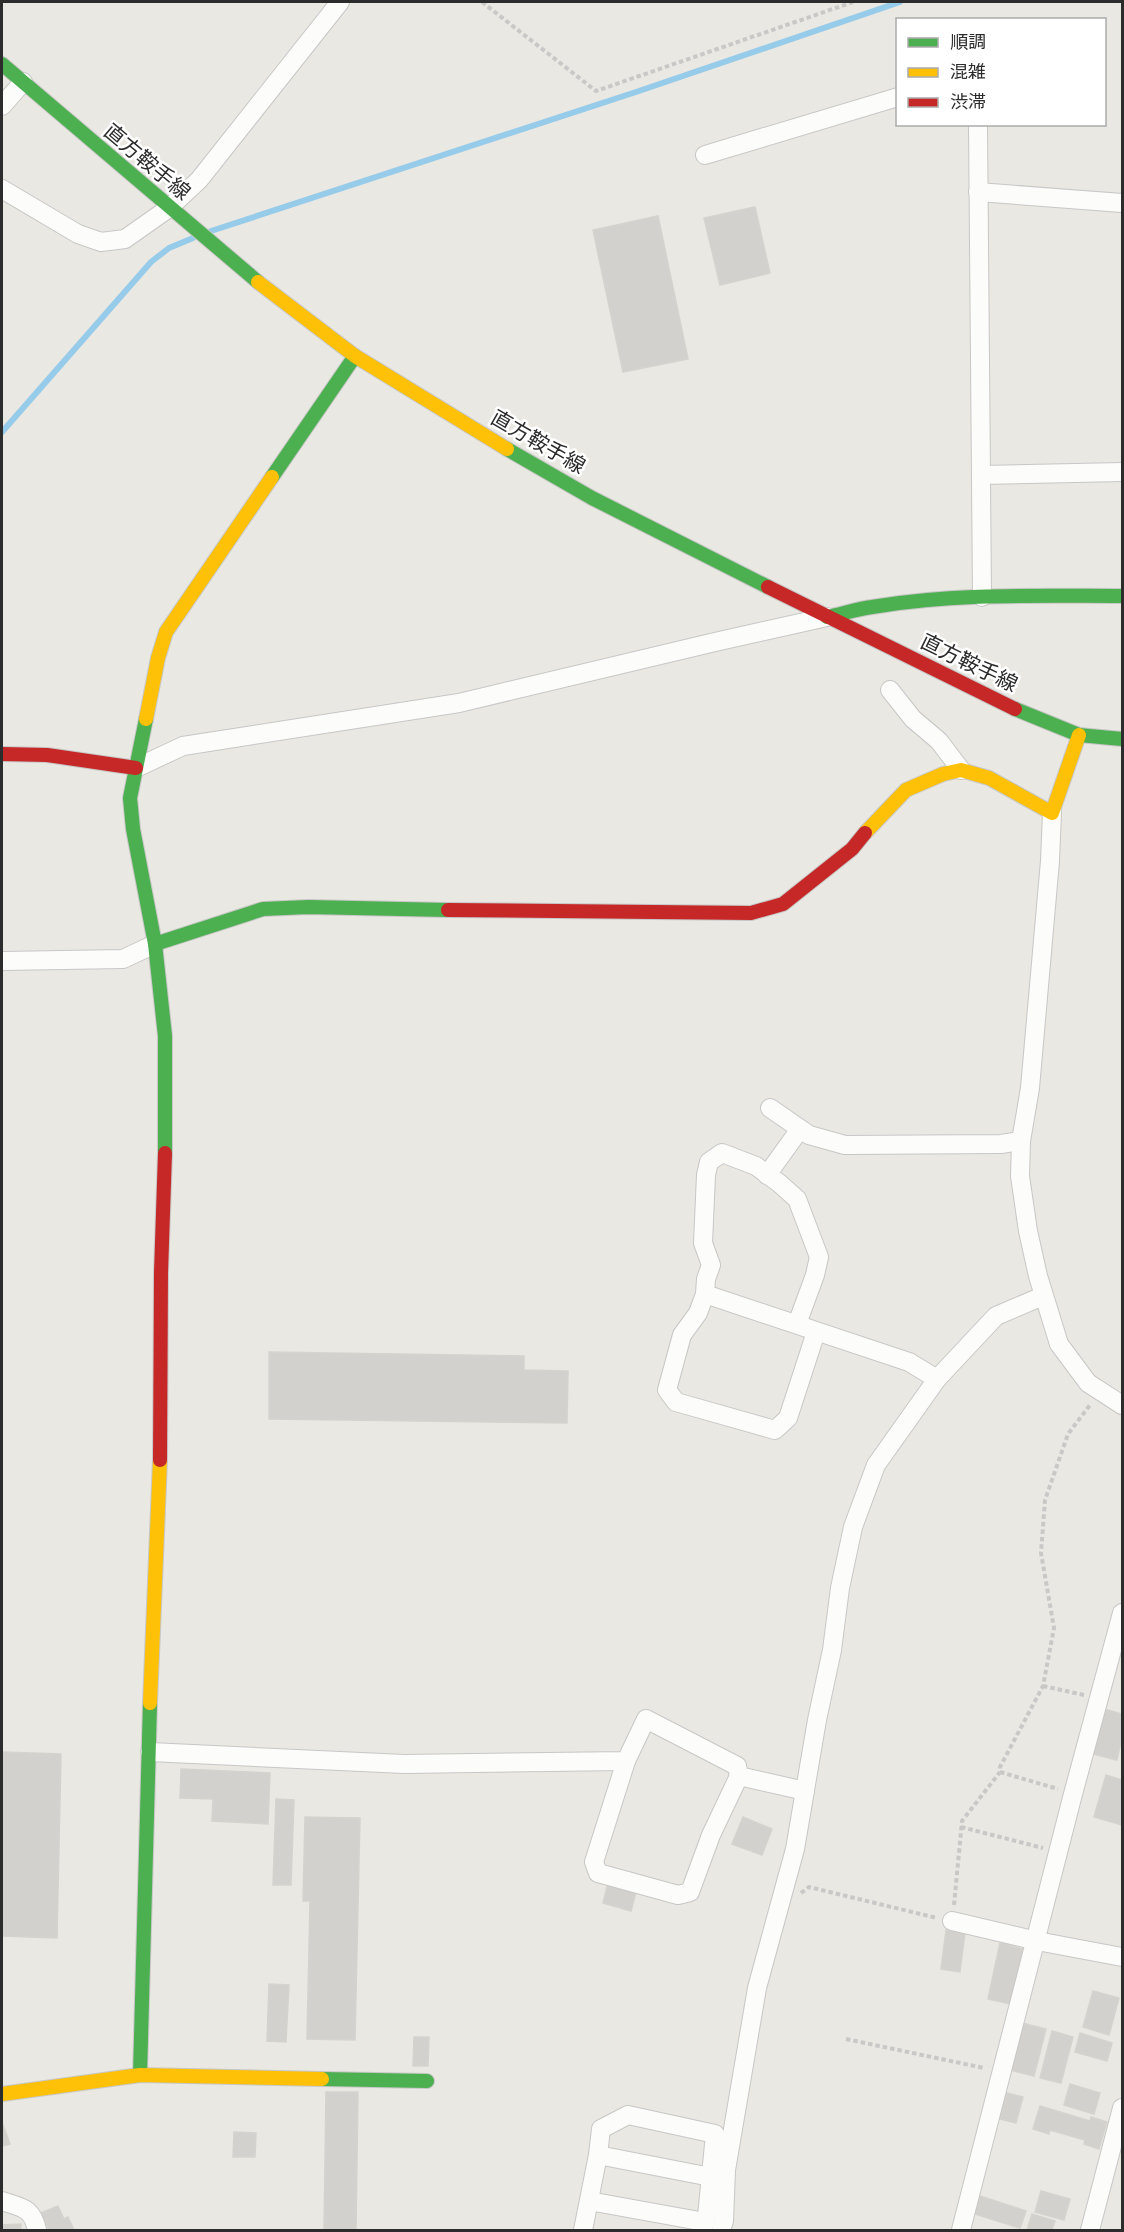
<svg xmlns="http://www.w3.org/2000/svg" width="1124" height="2232" viewBox="0 0 1124 2232" font-family="Poppins,'Noto Sans JP',sans-serif">
  <style>
    .lines { fill: none; stroke-linecap: round; stroke-linejoin: round }
    .stream { stroke: #97cbea; stroke-width: 6 }
    .building { fill: #d3d1cd; stroke: #d5d3ce; stroke-width: 1.5 }
    .street-casing { stroke: #c7c7c7; stroke-width: 20 }
    .fast-casing { stroke: #c7c7c7; stroke-width: 16 }
    .slow-casing { stroke: #c7c7c7; stroke-width: 16 }
    .jam-casing { stroke: #c7c7c7; stroke-width: 16 }
    .path { stroke: #c8c8c7; stroke-width: 4; stroke-dasharray: 4.5 3; stroke-linecap: butt }
    .street { stroke: #fcfcfb; stroke-width: 18 }
    .fast { stroke: #4caf50; stroke-width: 14 }
    .slow { stroke: #ffc107; stroke-width: 14 }
    .jam { stroke: #c62828; stroke-width: 14 }
    .labels { text-anchor: middle; stroke-width: 5; stroke-linejoin: round; paint-order: stroke }
    .street-label { font-size: 21px; fill: #2c2c2c; stroke: #fff }
  </style>
  <rect width="100%" height="100%" fill="#eae8e2"/>
  <g class="lines">
    <!-- stream -->
    <g class="stream">
      <path d="M211 231 636 92 900 2"/>
      <path d="M2 432 151 262 169 248 193 238"/>
    </g>
  </g>
  <!-- building -->
  <g class="building">
    <path d="M755 207 770 273 720 285 704 218Z"/>
    <path d="M658 216 688 359 623 372 593 230Z"/>
    <path d="M269 1352 524 1356V1370L568 1371 567 1423 269 1419Z"/>
    <path d="M1104 1709 1122 1714V1737L1117 1760 1093 1754Z"/>
    <path d="M2 1752 61 1754 57 1938 2 1936Z"/>
    <path d="M181 1769 270 1773 268 1824 212 1821 213 1799 180 1798Z"/>
    <path d="M1106 1775 1122 1780V1825L1094 1817Z"/>
    <path d="M276 1799 294 1800 291 1885H273Z"/>
    <path d="M305 1817 360 1818 355 2040 307 2039 310 1901H303Z"/>
    <path d="M743 1817 772 1829 762 1855 732 1844Z"/>
    <path d="M608 1883 636 1892 631 1911 603 1903Z"/>
    <path d="M946 1930 965 1933 960 1972 941 1969Z"/>
    <path d="M1000 1943 1023 1949 1011 2004 988 1999Z"/>
    <path d="M269 1984 289 1985 286 2042 267 2041Z"/>
    <path d="M1093 1991 1119 1998 1109 2035 1083 2027Z"/>
    <path d="M1022 2023 1046 2029 1034 2076 1010 2070Z"/>
    <path d="M1052 2031 1073 2037 1061 2083 1040 2078Z"/>
    <path d="M1080 2033 1112 2043 1107 2061 1075 2052Z"/>
    <path d="M414 2037H429L428 2066H413Z"/>
    <path d="M1070 2084 1100 2093 1094 2114 1064 2105Z"/>
    <path d="M326 2092H358L356 2230H324Z"/>
    <path d="M1007 2093 1023 2097 1016 2123 1000 2119Z"/>
    <path d="M1040 2106 1090 2121 1091 2117 1107 2122 1099 2149 1084 2144 1085 2140 1050 2130 1049 2134 1033 2129Z"/>
    <path d="M2 2122 10 2144 2 2146Z"/>
    <path d="M234 2132 256 2133 255 2157H233Z"/>
    <path d="M1041 2191 1070 2199 1064 2220 1035 2212Z"/>
    <path d="M980 2196 1026 2211 1020 2228 975 2214Z"/>
    <path d="M58 2206 64 2219 68 2217 74 2230H49L41 2213Z"/>
    <path d="M1032 2214 1055 2221 1052 2230H1027Z"/>
    <path d="M21 2224V2230H2V2225Z"/>
  </g>
  <g class="lines">
    <!-- street casing -->
    <g class="street-casing">
      <g id="street">
        <path d="M2 106 23 82"/>
        <path d="M978 124 982 597"/>
        <path d="M705 155 898 97"/>
        <path d="M2 189 78 234 101 242 125 239 169 208 199 180 340 2"/>
        <path d="M978 192 1122 203"/>
        <path d="M981 475 1122 472"/>
        <path d="M890 690 913 719 939 741 961 770"/>
        <path d="M136 768 183 746 459 703 715 642 827 617"/>
        <path d="M1052 813 1050 861 1030 1088 1021 1141 1020 1176 1028 1231 1038 1276 1059 1344 1088 1383 1122 1405"/>
        <path d="M2 961 123 959 155 944"/>
        <path d="M770 1108 809 1135 845 1145 1001 1144 1021 1141"/>
        <path d="M767 1175 800 1129"/>
        <path d="M705 1294 909 1362 937 1379"/>
        <path d="M797 1324 815 1275 819 1257 797 1199 779 1183 756 1166 722 1153 709 1162 706 1175 703 1243 711 1265 706 1279 705 1294 698 1313 682 1335 667 1390 676 1402 775 1430 788 1418 816 1332"/>
        <path d="M150 1752 404 1764 626 1761 646 1719 737 1766 739 1776 805 1791"/>
        <path d="M626 1761 594 1862 598 1873 678 1895 690 1892 711 1835 739 1776"/>
        <path d="M952 1921 1037 1941 1122 1957"/>
        <path d="M598 2155 721 2179"/>
        <path d="M2 2201C22 2208 32 2207 37 2230"/>
        <path d="M589 2201 705 2222"/>
        <path d="M583 2230 598 2155 601 2129 628 2115 715 2134 707 2216 702 2230"/>
        <path d="M721 2230 724 2221 726 2170 757 1988 795 1849 817 1720 832 1650 840 1588 853 1527 876 1465 937 1379 996 1316 1043 1296"/>
        <path d="M961 2230 1073 1794 1122 1613"/>
        <path d="M1090 2230 1122 2108"/>
      </g>
    </g>
    <!-- fast casing -->
    <g class="fast-casing">
      <g id="fast">
        <path d="M2 64 258 282"/>
        <path d="M507 449 592 498 768 587"/>
        <path d="M272 477 355 356"/>
        <path d="M827 617C842 614 857 609 872 607 955 593 1039 596 1122 596"/>
        <path d="M1015 709 1079 735 1122 739"/>
        <path d="M146 719 130 798 133 829 155 944 165 1036V1153"/>
        <path d="M155 944 263 909 308 907 448 910"/>
        <path d="M140 2075 150 1703"/>
        <path d="M322 2079 427 2081"/>
      </g>
    </g>
    <!-- slow casing -->
    <g class="slow-casing">
      <g id="slow">
        <path d="M258 282 355 356 507 449"/>
        <path d="M146 719 158 658 166 632 272 477"/>
        <path d="M865 833 906 790 943 774 961 770 989 778 1052 813 1079 735"/>
        <path d="M150 1703 160 1460"/>
        <path d="M2 2094 140 2075 322 2079"/>
      </g>
    </g>
    <!-- jam casing -->
    <g class="jam-casing">
      <g id="jam">
        <path d="M768 587 1015 709"/>
        <path d="M2 754 47 755 136 768"/>
        <path d="M448 910 751 913 783 904 852 849 865 833"/>
        <path d="M160 1460 161 1273 165 1153"/>
      </g>
    </g>
    <!-- path -->
    <g class="path">
      <path d="M482 2 596 91 853 2"/>
      <path d="M1043 1686 1084 1695"/>
      <path d="M1000 1772 1058 1789"/>
      <path d="M961 1827 1043 1848"/>
      <path d="M801 1893 809 1887 937 1918"/>
      <path d="M954 1905 962 1821 1000 1772V1767L1043 1686 1054 1628 1041 1553 1045 1500 1068 1434 1090 1405"/>
      <path d="M846 2039 984 2068"/>
    </g>
    <!-- street -->
    <use href="#street" class="street"/>
    <!-- fast -->
    <use href="#fast" class="fast"/>
    <!-- slow -->
    <use href="#slow" class="slow"/>
    <!-- jam -->
    <use href="#jam" class="jam"/>
  </g>
  <g class="labels">
    <!-- street labels -->
    <g class="street-label">
      <text transform="translate(147 162) rotate(40)" y="7">直方鞍手線</text>
      <text transform="translate(538 442) rotate(30)" y="7">直方鞍手線</text>
      <text transform="translate(969 663) rotate(26)" y="7">直方鞍手線</text>
    </g>
  </g>
  <!-- border -->
  <rect width="1124" height="2232" fill="none" stroke="#2c2c2c" stroke-width="6"/>
  <!-- legend -->
  <rect x="896" y="18" width="210" height="108" fill="#ffffff" stroke="#ababab" stroke-width="1.5"/>
  <rect x="908" y="38" width="30" height="9" fill="#4caf50" stroke="#ababab" stroke-width="1.5"/>
  <text x="950" y="48" font-size="18" fill="#2c2c2c">順調</text>
  <rect x="908" y="68" width="30" height="9" fill="#ffc107" stroke="#ababab" stroke-width="1.5"/>
  <text x="950" y="78" font-size="18" fill="#2c2c2c">混雑</text>
  <rect x="908" y="98" width="30" height="9" fill="#c62828" stroke="#ababab" stroke-width="1.5"/>
  <text x="950" y="108" font-size="18" fill="#2c2c2c">渋滞</text>
</svg>
